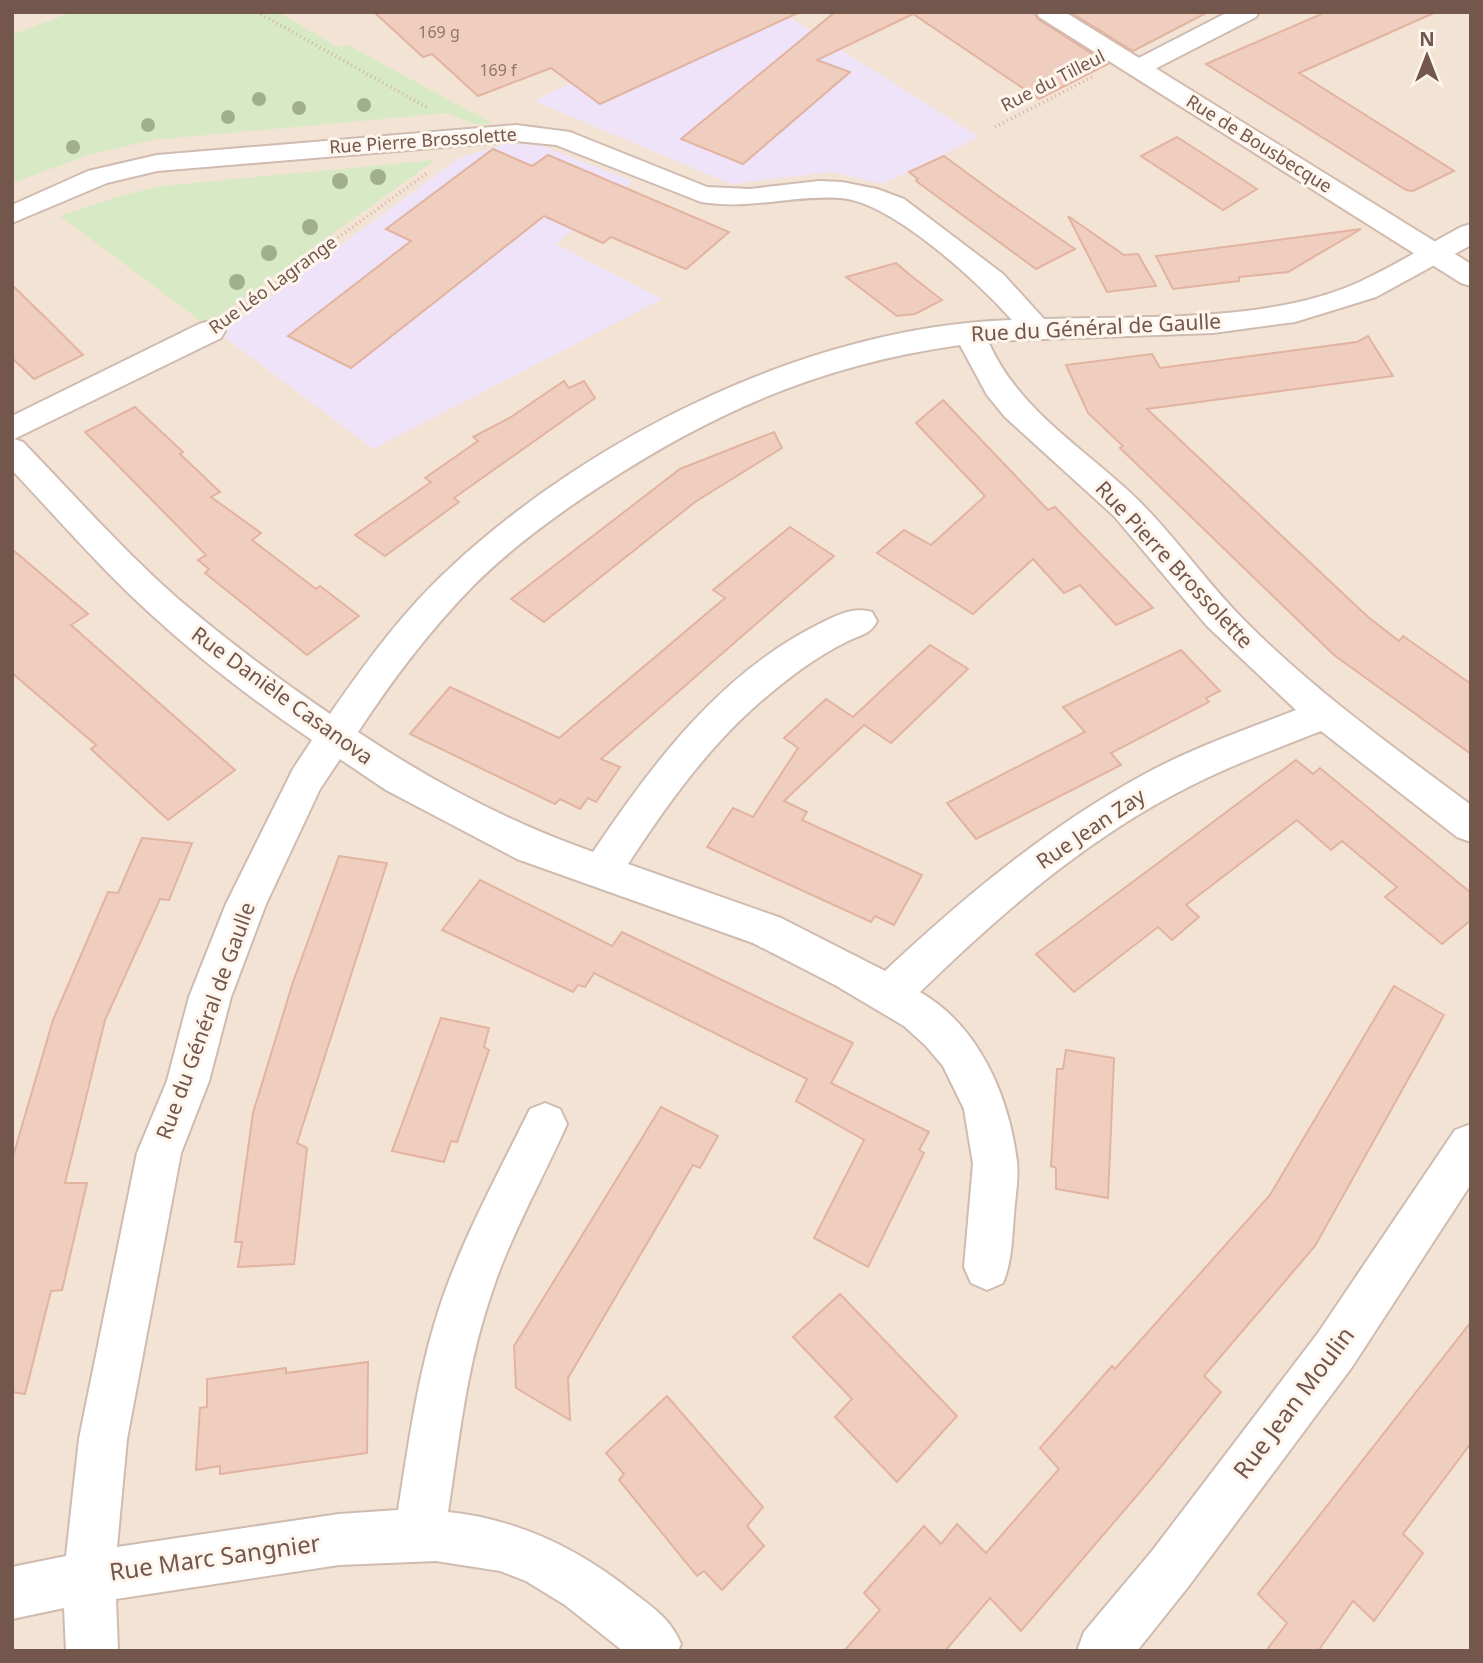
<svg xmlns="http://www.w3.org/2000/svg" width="1483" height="1663" viewBox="0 0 1483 1663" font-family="'Noto Sans',sans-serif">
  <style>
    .residential { fill: #f3e3d5 }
    .education { fill: #eee3f8 }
    .green { fill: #d7e9c5 }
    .building { fill: #f0cebf; stroke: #e2b3a0; stroke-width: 2 }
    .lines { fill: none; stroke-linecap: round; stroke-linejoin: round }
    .street-casing { stroke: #cfbbb0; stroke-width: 4 }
    .secondary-casing { stroke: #d2baad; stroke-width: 4 }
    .path { stroke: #d5b1a2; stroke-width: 3.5; stroke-dasharray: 1 3.5; stroke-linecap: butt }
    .street { fill: #fff; fill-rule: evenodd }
    .secondary { fill: #fff; fill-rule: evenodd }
    .tree { fill: #a2af8d }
    .labels { text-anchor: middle; stroke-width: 6; stroke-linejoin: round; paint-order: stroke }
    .far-number-label { font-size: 16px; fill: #937569 }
    .far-street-label { font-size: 18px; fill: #74574c; stroke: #fef6ed }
    .street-label { font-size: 21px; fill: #74574c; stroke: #fef6ed }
    .near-street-label { font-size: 24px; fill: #74574c; stroke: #fef6ed }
  </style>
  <rect width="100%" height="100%" fill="#fcf1e6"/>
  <!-- residential -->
  <rect class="residential" x="12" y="12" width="1459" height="1639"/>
  <!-- education -->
  <g class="education">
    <path d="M781 12 979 137 883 184 831 172 731 184 534 101 646 46Z"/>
    <path d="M505 144 540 145 633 181 556 244 662 299 373 449 220 334 459 158Z"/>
  </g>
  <!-- green -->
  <g class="green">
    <path d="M73 12H279L337 47 348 45 493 124H474L447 113 152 140 88 155 16 182 12 180V35Z"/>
    <path d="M435 160 206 325 60 216 124 195 162 186Z"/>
  </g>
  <!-- building -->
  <g class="building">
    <path d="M374 12H800L600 104 551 68 478 96 432 54 423 57Z"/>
    <path d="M835 12H1034L1038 19 1108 64 1039 99 913 14 817 60 850 72 743 164 681 139Z"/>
    <path d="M1070 12H1208L1133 51Z"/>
    <path d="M1326 12H1436L1299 73 1454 171 1413 191 1406 190 1206 64Z"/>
    <path d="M1177 137 1214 161 1257 189 1223 210 1141 156Z"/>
    <path d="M493 149 532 166 548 155 729 232 686 269 611 237 603 243 544 216 351 368 288 336 411 241 386 229Z"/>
    <path d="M944 156 997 195 1075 249 1036 269 916 181 918 179 909 172Z"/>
    <path d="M1068 216 1124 255 1138 254 1156 286 1107 292Z"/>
    <path d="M1361 229 1288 272 1239 277V281L1173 289 1156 256Z"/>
    <path d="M896 263 910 275 942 300 915 314 897 316 846 277Z"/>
    <path d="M12 285 51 323 83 355 34 379 12 358Z"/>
    <path d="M1368 336 1393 376 1147 409 1368 617 1399 641 1403 636 1471 684V754L1334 655 1120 448 1123 446 1088 413 1066 365 1152 354 1160 368 1357 342Z"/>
    <path d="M564 381 569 388 584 381 595 398 454 498 459 502 385 556 355 535 431 482 425 478 478 441 473 437 511 417Z"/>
    <path d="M943 400 1048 510 1055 507 1153 608 1116 625 1080 585 1064 593 1033 559 973 614 877 553 904 530 931 545 985 496 916 423Z"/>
    <path d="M135 407 183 452 180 454 220 492 211 497 261 533 252 540 316 589 320 586 359 616 307 655 205 573 209 569 198 560 206 555 85 432Z"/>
    <path d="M774 432 782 448 695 502 544 622 511 599 680 469Z"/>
    <path d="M790 527 834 556 601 759 620 767 596 802 588 798 580 809 560 799 555 804 410 734 450 687 559 738 725 598 713 590Z"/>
    <path d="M12 549 88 614 71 625 235 770 168 820 91 749 96 745 12 673Z"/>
    <path d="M930 645 968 669 891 743 864 725 784 801 807 812 802 820 922 875 894 925 875 916 871 922 707 847 733 808 753 817 798 748 784 738 826 699 853 717Z"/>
    <path d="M1181 650 1220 691 1206 698 1209 702 1111 753 1121 765 976 839 947 803 1085 732 1063 707Z"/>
    <path d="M1296 760 1313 774 1320 768 1471 893V920L1442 944 1385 897 1397 887 1342 841 1331 850 1297 820 1186 905 1199 917 1172 940 1158 927 1074 992 1036 954Z"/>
    <path d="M142 838 192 843 169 900 160 899 105 1020 65 1183H87L62 1290 51 1291 25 1394 12 1392V1160L53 1020 108 892 118 893Z"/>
    <path d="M339 856 387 863 297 1143 307 1148 294 1264 238 1267 242 1242H235L253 1113 293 982Z"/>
    <path d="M480 880 612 946 622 932 853 1043 831 1083 929 1132 919 1150 924 1153 868 1267 814 1238 864 1140 796 1101 807 1079 594 973 585 987 578 985 573 992 442 930Z"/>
    <path d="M1394 986 1444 1015 1315 1246 1204 1376 1221 1392 1151 1479 1021 1631 990 1598 945 1651H844L880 1610 864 1593 924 1526 941 1544 957 1524 986 1553 1059 1469 1040 1448 1112 1366 1115 1369 1270 1195Z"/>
    <path d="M441 1018 489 1028 484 1047 489 1050 457 1142 451 1141 444 1162 392 1151Z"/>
    <path d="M1066 1050 1114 1058 1108 1198 1056 1189V1168L1051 1166 1057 1069H1063Z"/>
    <path d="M661 1107 718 1136 700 1168 693 1165 568 1378 570 1420 516 1388 514 1346Z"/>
    <path d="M840 1294 957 1416 897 1482 835 1417 852 1399 793 1337Z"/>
    <path d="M1471 1322V1443L1403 1534 1423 1553 1374 1621 1353 1601 1318 1651H1266L1287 1623 1258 1594Z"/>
    <path d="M368 1362 367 1453 220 1474V1466L196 1470 200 1408 207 1407V1379L286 1368V1373Z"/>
    <path d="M667 1396 763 1507 747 1526 764 1546 722 1590 704 1571 697 1576 619 1480 624 1474 606 1453Z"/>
  </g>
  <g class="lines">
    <!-- street casing -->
    <g class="street-casing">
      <g id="street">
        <path d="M1228 12H1259L1256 17 1147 73 1138 76 1129 73 1125 68 1129 63Z"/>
        <path d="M516 125 570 132 707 187 750 189 819 181 842 182 877 189 904 199 1003 274 1044 319C1141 316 1268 323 1357 283 1393 267 1427 245 1461 227L1471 224V245L1376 297 1295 322 1213 333 988 341C1019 412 1086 449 1139 501 1177 539 1207 583 1245 621 1313 690 1393 747 1471 805V842L1457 837 1321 731C1270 751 1221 769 1173 795 1079 845 996 918 920 992 979 1026 1009 1096 1017 1162 1019 1179 1015 1198 1014 1215 1012 1239 1012 1261 1003 1283L987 1290 971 1283 964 1267 973 1164 964 1109 943 1066 925 1045 904 1026 835 985 753 943 517 859 386 790 340 759 320 789 266 904 231 997 209 1081 181 1153 127 1439 117 1547 339 1514 398 1510C408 1448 416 1386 434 1325 456 1250 495 1180 530 1109L545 1103 560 1109 567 1124C541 1183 508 1239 489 1301 466 1370 459 1441 448 1512 518 1519 579 1549 634 1593 655 1609 671 1620 681 1644L678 1651H623L565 1605 526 1581 500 1571 436 1561 339 1565 116 1599 118 1651H66L64 1608 12 1619V1567L66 1556 79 1439 137 1153 167 1081 189 997 226 904 293 769 312 740C257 703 202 661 153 616 103 571 58 519 12 470V416L199 324 210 321 221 324 225 331 221 338 14 439 23 442C74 495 123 550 177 598 225 639 278 679 330 714 366 662 404 610 451 567 595 433 814 326 1012 320 978 282 891 201 840 198 792 195 751 210 701 202L556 145 516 141 157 171 107 183 12 223V205L88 171 157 155ZM960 345 987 395 1005 417 1114 516 1207 626 1296 710C1244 730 1192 748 1143 775 1048 827 964 897 885 971L781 918 628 864C666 806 707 748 760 702 787 679 815 657 848 641 860 635 871 634 877 621L872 612C853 606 835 616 817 625 720 674 652 764 593 852 510 823 431 781 358 732 392 680 429 631 473 586 512 547 556 515 602 485 717 410 824 364 960 345Z"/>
        <path d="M1471 1124V1184L1352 1367 1188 1587 1137 1651H1077L1084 1632 1152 1551 1318 1333 1455 1130Z"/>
      </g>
    </g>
    <!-- secondary casing -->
    <g class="secondary-casing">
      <path id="secondary" d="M1036 12H1065L1471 264V286L1461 283 1039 17Z"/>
    </g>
    <!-- path -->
    <g class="path">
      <path d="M257 12 428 108"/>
      <path d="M995 127 1094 76"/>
      <path d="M236 312 427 173"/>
    </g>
    <!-- street -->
    <use href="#street" class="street"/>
    <!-- secondary -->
    <use href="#secondary" class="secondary"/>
  </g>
  <!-- trees -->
  <g class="tree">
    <circle cx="259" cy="99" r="7"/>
    <circle cx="364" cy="105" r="7"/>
    <circle cx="299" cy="108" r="7"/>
    <circle cx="228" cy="117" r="7"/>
    <circle cx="148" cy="125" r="7"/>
    <circle cx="73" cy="147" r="7"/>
    <circle cx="378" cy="177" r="8"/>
    <circle cx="340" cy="181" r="8"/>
    <circle cx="310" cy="227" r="8"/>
    <circle cx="269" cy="253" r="8"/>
    <circle cx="237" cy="282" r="8"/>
  </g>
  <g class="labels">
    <!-- far-number labels -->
    <g class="far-number-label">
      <text x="439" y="38">169 g</text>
      <text x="498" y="76">169 f</text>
    </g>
    <!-- far-street labels -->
    <g class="far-street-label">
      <text transform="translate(1053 81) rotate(-27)" y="6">Rue du Tilleul</text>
      <text transform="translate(423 141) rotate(-4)" y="6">Rue Pierre Brossolette</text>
      <text transform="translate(1259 144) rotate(32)" y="6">Rue de Bousbecque</text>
      <text transform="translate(273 285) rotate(-36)" y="6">Rue Léo Lagrange</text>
    </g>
    <!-- street labels -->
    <g class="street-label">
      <text transform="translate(1096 328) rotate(-3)" y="7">Rue du Général de Gaulle</text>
      <text transform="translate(1174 565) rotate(47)" y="7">Rue Pierre Brossolette</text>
      <text transform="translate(282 696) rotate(36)" y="7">Rue Danièle Casanova</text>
      <text transform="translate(1091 829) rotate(-34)" y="7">Rue Jean Zay</text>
      <text transform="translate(206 1021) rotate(-70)" y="7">Rue du Général de Gaulle</text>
    </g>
    <!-- near-street labels -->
    <g class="near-street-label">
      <text transform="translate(1294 1403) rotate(-53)" y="8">Rue Jean Moulin</text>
      <text transform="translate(215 1558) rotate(-8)" y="8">Rue Marc Sangnier</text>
    </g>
  </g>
  <!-- border -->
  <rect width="1483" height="1663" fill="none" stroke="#74574c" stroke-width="28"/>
  <!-- north arrow -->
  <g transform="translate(1427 56)" stroke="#fef6ed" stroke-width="5" paint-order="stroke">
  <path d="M0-5L12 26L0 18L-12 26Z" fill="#74574c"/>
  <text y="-10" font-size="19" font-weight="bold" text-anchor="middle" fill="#74574c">N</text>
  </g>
</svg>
